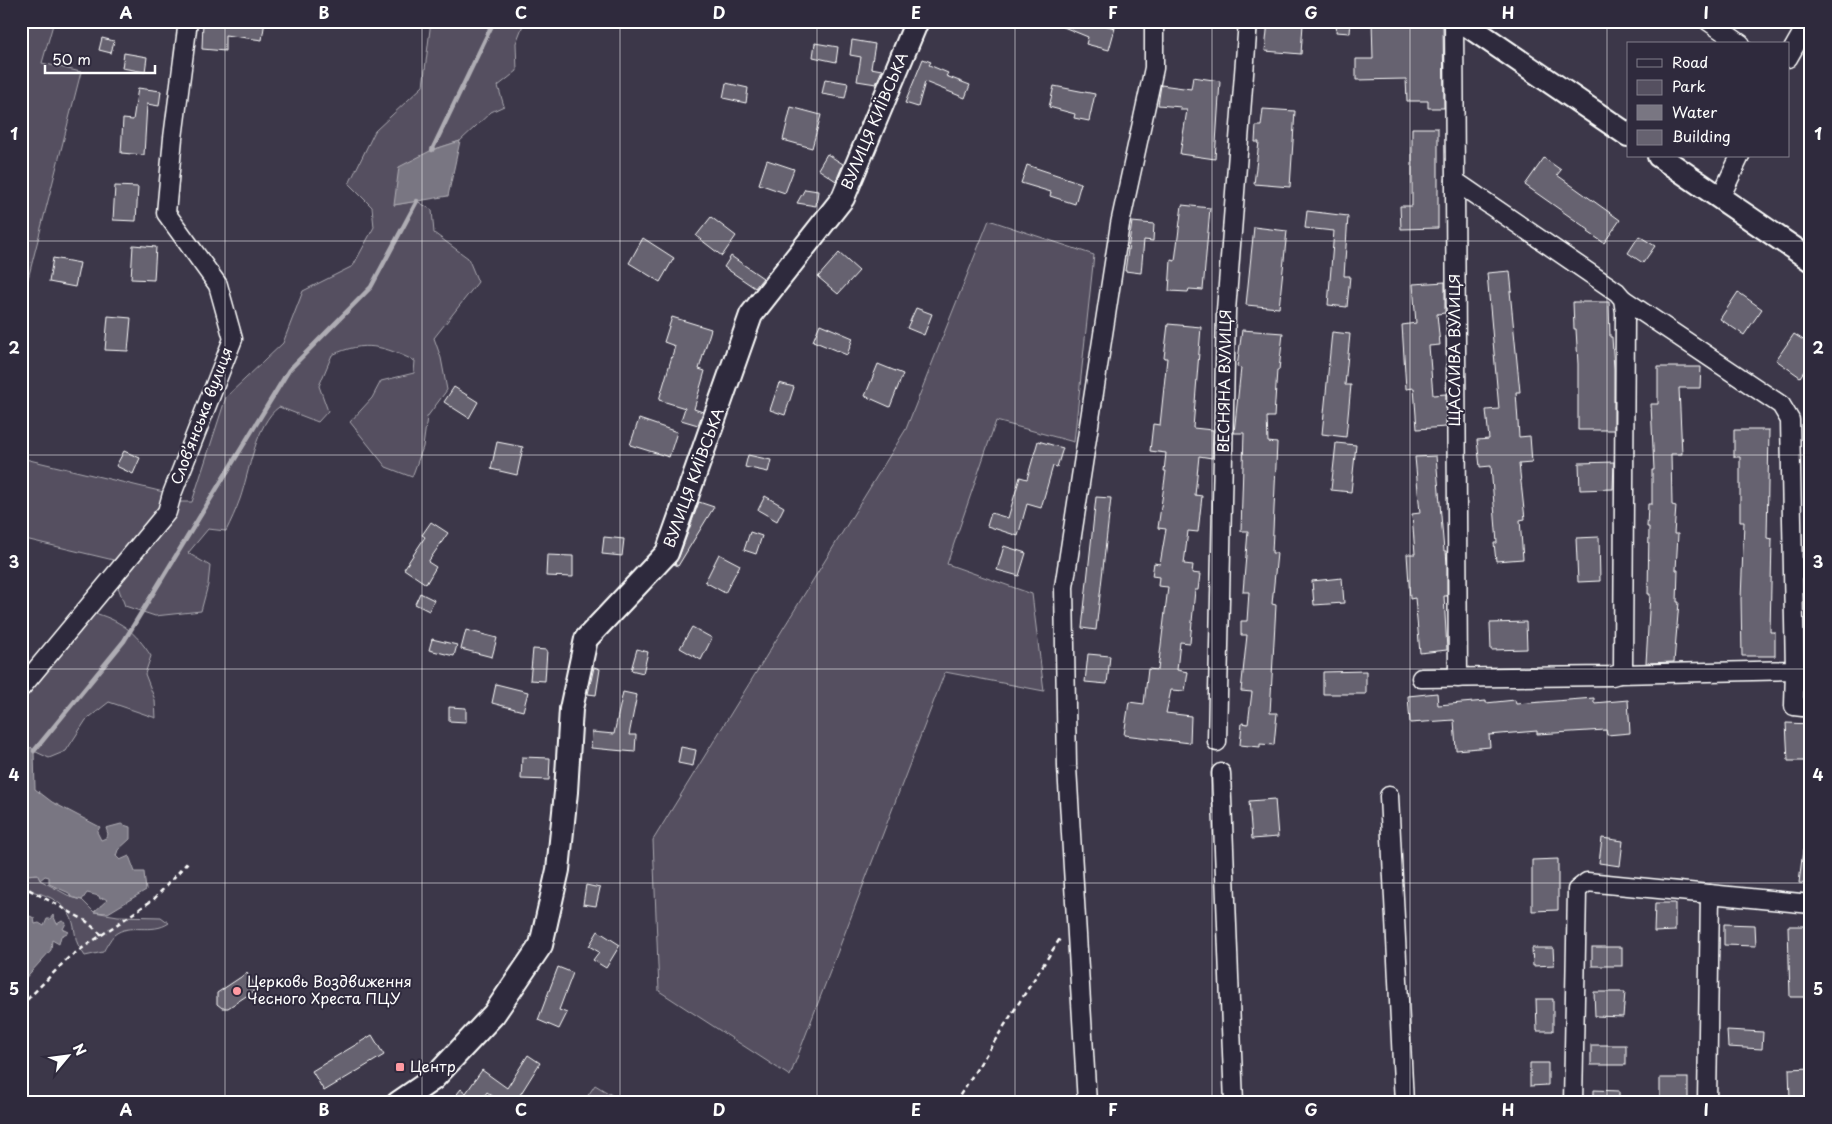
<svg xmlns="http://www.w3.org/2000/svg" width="1832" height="1124" viewBox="0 0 1832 1124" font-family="'Playpen Sans',sans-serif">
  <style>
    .green { fill: #555060; stroke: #aaa8b0 }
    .water { fill: #797682; stroke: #afadb4 }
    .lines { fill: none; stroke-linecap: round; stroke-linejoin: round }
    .stream { stroke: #afadb4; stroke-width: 4.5 }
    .building { fill: #666270; stroke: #fff }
    .minor-casing { stroke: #fff; stroke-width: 21 }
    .tertiary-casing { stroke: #fff; stroke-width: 26 }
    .path { stroke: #fff; stroke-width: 2.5; stroke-dasharray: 5 4; stroke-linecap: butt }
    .minor { stroke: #2f2a3d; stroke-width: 18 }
    .tertiary { stroke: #2f2a3d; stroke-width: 22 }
    .grid { fill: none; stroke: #fff; stroke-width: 1; stroke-opacity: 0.55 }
    .poi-dot { fill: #ff9aa2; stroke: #2f2a3d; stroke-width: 2 }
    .labels { text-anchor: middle; stroke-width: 4; stroke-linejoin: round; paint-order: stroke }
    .street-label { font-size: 15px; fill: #fff; stroke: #2f2a3d }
    .poi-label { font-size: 15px; fill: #fff; stroke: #2f2a3d; text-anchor: start }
    .neatline { fill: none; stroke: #fff; stroke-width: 2 }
    .grid-label { font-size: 16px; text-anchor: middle; font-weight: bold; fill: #fff }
  </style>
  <rect width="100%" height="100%" fill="#3c3749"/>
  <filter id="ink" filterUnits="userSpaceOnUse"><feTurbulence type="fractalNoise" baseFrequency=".02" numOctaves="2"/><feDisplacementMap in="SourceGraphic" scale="10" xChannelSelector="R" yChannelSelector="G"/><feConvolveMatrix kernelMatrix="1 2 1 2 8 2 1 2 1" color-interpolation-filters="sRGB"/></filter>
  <g filter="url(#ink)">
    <!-- green -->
    <g class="green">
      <path d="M21 21H54L42 63 81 72 21 306Z"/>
      <path d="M431 21H530L523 25 516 43 517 71 498 86 504 106 491 112 460 141 432 150 394 205 417 201 432 210 434 233 468 258 478 282 434 338 441 358 447 390 427 417 423 447 412 477 386 467 350 422 372 398 381 381 414 373 415 361C383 346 365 340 332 355L319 386 328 411 318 422 279 407C256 423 249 473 240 499 236 510 231 521 226 531L208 529 188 553 210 566 208 585 201 611 155 616 125 606 118 587 178 502H192L226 397 283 343 303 291 353 266 374 227 372 207 349 184 375 131 423 86Z"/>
      <path d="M989 220 1094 255 1074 442 996 421 947 564 1032 594 1044 691 945 672 790 1076 659 991 653 840 906 429Z"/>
      <path d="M21 458 172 494 126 563 21 538Z"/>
      <path d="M91 612C120 620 135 631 151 656L145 674 155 700 156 718 109 702 86 720 66 751 49 758 34 751 31 747 26 753 21 751V695Z"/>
      <path d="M21 872 26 875 38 874 40 880 71 897 82 900 94 912 118 916 161 917 169 923C152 935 130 922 114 935 110 939 106 947 103 952L85 956C75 941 77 943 74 927 70 903 44 892 23 890L21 888Z"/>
      <path d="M595 1085 625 1103H583Z"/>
    </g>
    <!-- water -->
    <g class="water">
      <path d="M460 141 448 196 394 205 399 167 432 150Z"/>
      <path d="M31 747 34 751 35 789 52 802 100 827 97 832 101 840 106 838 108 834 106 828 121 824 130 827V839L118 850 116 856 120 860 129 856 135 872H144L146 890 108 913 94 912 107 900 104 898 100 899 99 896 87 893 82 900 71 897 69 893 49 884V877L45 876 40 880 37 874 26 875 21 872V751L26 753Z"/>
      <path d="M53 915 57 924 62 921 66 923 63 929 69 932 61 936 59 944 52 940 51 950 21 983V923L23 924 30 916 34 918 35 924 39 923 44 926 47 919H50Z"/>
    </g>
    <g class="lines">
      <!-- stream -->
      <g class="stream">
        <path d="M432 150 494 21"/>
        <path d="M34 751 124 641 289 370 371 287 417 201"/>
      </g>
    </g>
    <!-- building -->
    <g class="building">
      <path d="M203 21H265L262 40 225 35V51L202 49Z"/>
      <path d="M1049 21H1089L1115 28 1109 50 1086 44 1088 37Z"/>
      <path d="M1268 21 1303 24 1301 54 1265 51Z"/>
      <path d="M1337 21H1351L1350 33 1336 32Z"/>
      <path d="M1372 21H1443L1444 108H1428V101H1407L1406 79 1356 80V59H1373Z"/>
      <path d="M102 38 114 41 111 53 99 50Z"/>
      <path d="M852 40 875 44 871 68 882 70 876 84 857 81 861 57 850 55Z"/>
      <path d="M815 43 838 47 836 62 813 57Z"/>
      <path d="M124 53 147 57 145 72 122 68Z"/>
      <path d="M923 59 931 62 929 65 948 73 946 76 970 85 965 98 925 82 918 107 905 103Z"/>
      <path d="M1193 77 1220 81 1215 159 1180 154 1187 110H1181V107L1158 105 1161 85 1191 89Z"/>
      <path d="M825 79 848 83 845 98 822 94Z"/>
      <path d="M726 83 748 88 746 103 723 98Z"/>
      <path d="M1054 86 1095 94 1089 121 1074 118 1075 114 1049 107Z"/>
      <path d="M138 88 161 91 159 106 147 104 144 155 121 153 123 119 133 120Z"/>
      <path d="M791 107 821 115 812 148 783 140Z"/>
      <path d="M1263 109 1295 111 1290 187 1254 184 1259 142H1255L1256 126H1261Z"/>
      <path d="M1412 128H1438V228L1401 229 1400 206H1412Z"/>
      <path d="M827 154 843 164 836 181 818 169Z"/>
      <path d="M1544 158 1561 170 1557 175 1620 220 1604 243 1588 232 1589 230 1525 185Z"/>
      <path d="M767 160 794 169 785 193 759 184Z"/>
      <path d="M1027 165 1081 183 1075 204 1050 196 1051 192 1021 183Z"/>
      <path d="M115 186 138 187 136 221 113 220Z"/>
      <path d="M805 189 818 191 816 206 797 203Z"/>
      <path d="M1182 205 1210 208 1203 290 1189 289 1188 292 1169 291 1171 260 1175 261Z"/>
      <path d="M1307 211 1348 216 1344 276H1350L1347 307 1328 305 1334 231 1305 228Z"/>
      <path d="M711 217 736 236 722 256 696 236Z"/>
      <path d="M1132 222 1154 224 1153 241 1144 240 1141 273 1125 271Z"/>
      <path d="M1254 227 1287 231 1279 308 1246 305Z"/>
      <path d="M1639 236 1655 246 1643 263 1628 253Z"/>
      <path d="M643 238 674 258 660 282 629 263Z"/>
      <path d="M133 245 156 247 154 280 131 279Z"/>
      <path d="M839 253 859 271 838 294 818 277Z"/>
      <path d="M731 256 763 278 755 288 724 267Z"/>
      <path d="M53 258 80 263 75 287 49 282Z"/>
      <path d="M1510 271 1512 291H1510L1520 392H1516L1519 437 1530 436 1532 463 1519 464 1525 519 1520 520 1523 559 1496 561 1494 543H1497L1491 466 1480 467 1477 440 1489 439 1486 410 1499 409 1487 273Z"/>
      <path d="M1445 282V313L1437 314 1440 345 1429 346 1433 395 1446 394V427L1417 429 1414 388 1406 389 1402 325 1416 323 1413 284Z"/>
      <path d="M1738 292 1762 309 1744 335 1720 319Z"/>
      <path d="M1573 302H1609L1610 337H1612L1614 369V430H1578V364L1576 329H1574Z"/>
      <path d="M916 308 932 314 924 335 907 328Z"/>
      <path d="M108 316 131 318 128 351 105 350Z"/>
      <path d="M672 317 711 329 699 369 705 371 694 409 703 412 698 425 681 420 685 408 659 400 675 346 664 342Z"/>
      <path d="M820 324 853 338 847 355 813 341Z"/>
      <path d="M1168 324 1201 327 1193 428 1213 430 1212 458 1199 456 1195 495 1202 496 1198 532 1188 531 1184 564 1193 565 1192 573 1200 574 1198 590H1195L1190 643 1180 642 1177 670 1188 672 1185 691 1171 690 1166 713 1191 716 1190 743 1124 735 1129 702 1144 704 1148 669 1158 670 1168 587 1158 586 1159 577 1152 576 1154 563 1160 564 1166 529 1158 528 1166 471H1164L1166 453 1150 451 1153 424 1160 425 1167 358H1164Z"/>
      <path d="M1242 330 1283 333 1279 370H1277L1274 417H1267L1268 442 1277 443 1272 553H1277L1272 604 1276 605 1270 713H1277L1274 745 1260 744V747L1240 745 1242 723 1248 724 1252 692 1241 691 1247 635H1241V621H1247L1249 592H1243L1248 531H1241L1244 433H1234L1241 368 1237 367Z"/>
      <path d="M1332 332 1350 334 1345 385H1351L1346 437 1322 434Z"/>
      <path d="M1794 334 1811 345V361L1800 377 1776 360Z"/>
      <path d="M878 364 903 374 890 407 865 396Z"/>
      <path d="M1658 367H1701L1700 388H1679L1682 454H1671L1672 505 1676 506 1674 534H1678L1676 570H1678L1677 602H1679L1674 662 1646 663 1650 594H1648L1649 527H1647L1648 504H1652V470H1654L1651 404H1658Z"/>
      <path d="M779 383 794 387 785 415 770 410Z"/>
      <path d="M454 387 478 402 469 418 444 402Z"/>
      <path d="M639 419 677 432 669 457 630 445Z"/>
      <path d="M1734 430H1769L1767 538 1772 539 1770 632H1775V656H1742L1741 599 1744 522H1740V457H1734Z"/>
      <path d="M1038 441 1063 448 1057 467 1053 466 1041 508 1027 504 1018 536 987 526 991 513 1008 518 1020 477 1027 479Z"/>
      <path d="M497 442 523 447 517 475 491 469Z"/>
      <path d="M1336 443 1356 445 1351 492 1331 490Z"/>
      <path d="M124 451 140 458 133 474 116 466Z"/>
      <path d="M748 455 771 460 768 472 745 467Z"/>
      <path d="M1436 456 1444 551H1446L1447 564V596H1444L1447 650 1420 653 1415 598 1410 599 1407 554H1415L1412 514 1420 513 1415 457Z"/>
      <path d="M1614 462 1613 489 1580 490 1579 463Z"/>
      <path d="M765 496 784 507 777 521 758 510Z"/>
      <path d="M1096 497 1111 498 1096 630 1082 628Z"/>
      <path d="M699 502 714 507 678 566 674 564 679 557Z"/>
      <path d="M431 522 448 533 428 562 436 567 426 584 404 569 425 537 422 535Z"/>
      <path d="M750 532 762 536 756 554 744 550Z"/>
      <path d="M604 537 624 539 622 556 602 554Z"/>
      <path d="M1599 537 1600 581 1578 582 1576 538Z"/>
      <path d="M1004 546 1026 553 1019 576 997 570Z"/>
      <path d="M719 554 740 565 725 593 705 582Z"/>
      <path d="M547 555 573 556V577L546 576Z"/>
      <path d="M1342 578 1344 603 1314 605 1312 581Z"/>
      <path d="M420 593 434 600 429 611 415 604Z"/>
      <path d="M1526 622 1527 649 1491 650 1490 623Z"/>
      <path d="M692 627 712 638 701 660 680 648Z"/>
      <path d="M466 630 497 638 492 657 461 649Z"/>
      <path d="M432 639 457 645 454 656 429 650Z"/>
      <path d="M533 649 547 650 545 681 530 680Z"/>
      <path d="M637 649 648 652 643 673 631 670Z"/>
      <path d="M1088 654 1110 656 1107 684 1085 682Z"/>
      <path d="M594 667 600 669 596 695 588 694Z"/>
      <path d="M1366 671V694H1323V672Z"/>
      <path d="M496 684 528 692 523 711 492 703Z"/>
      <path d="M623 692 637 695 629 735H636L635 752 591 748 592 732 614 734Z"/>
      <path d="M1437 693 1438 705 1486 701V703L1515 700 1516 704 1594 698V703L1628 700 1630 733 1607 735 1606 730 1537 734V731L1489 735 1490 747 1456 750 1454 720 1410 723 1408 696Z"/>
      <path d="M449 707 466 708V722L449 721Z"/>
      <path d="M1786 723 1811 724V761H1788Z"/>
      <path d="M681 747 696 750 693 766 678 763Z"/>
      <path d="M522 757 550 758 549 780 521 779Z"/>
      <path d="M1275 799 1278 837 1252 839 1249 801Z"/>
      <path d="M1602 838 1623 841 1620 866 1599 863Z"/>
      <path d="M1803 850H1811V884L1799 883Z"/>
      <path d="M1558 859V910L1532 911V860Z"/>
      <path d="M586 885 600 888 596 906 583 904Z"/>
      <path d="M1655 903H1675V931L1654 932Z"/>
      <path d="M1724 924 1755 925 1756 946 1724 945Z"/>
      <path d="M1788 926H1811V997H1790Z"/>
      <path d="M598 931 620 945 606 968 593 960 599 952 589 946Z"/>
      <rect x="1592" y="947" width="30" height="19"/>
      <path d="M1532 948H1553L1554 965 1533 966Z"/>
      <path d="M558 967 573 973 559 1010 567 1013 559 1029 538 1020Z"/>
      <path d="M247 973 257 989 228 1008H222L217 1004V993Z"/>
      <path d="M1594 992H1625L1623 1017 1595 1016Z"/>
      <path d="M1536 999H1553V1031H1537Z"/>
      <path d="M1727 1030 1763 1032 1762 1049 1728 1047Z"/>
      <path d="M372 1035 384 1055 324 1091 312 1071Z"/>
      <rect x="1591" y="1045" width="35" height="20"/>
      <path d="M528 1055 540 1063 515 1103H502L487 1092 479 1103H450L461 1089 466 1093 482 1070 507 1088Z"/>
      <path d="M1530 1063H1548V1085L1530 1086Z"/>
      <path d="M1811 1068V1099L1790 1100 1789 1069Z"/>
      <rect x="1660" y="1078" width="28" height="25"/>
      <path d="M1594 1090 1619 1091V1103H1594Z"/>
    </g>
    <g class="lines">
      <!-- minor casing -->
      <g class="minor-casing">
        <g id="minor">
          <path d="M1454 21 1458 678"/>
          <path d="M1708 21 1741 44"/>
          <path d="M1788 58 1809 21"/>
          <path d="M1720 198 1740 156"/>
          <path d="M1795 670 1794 706 1811 708"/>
          <path d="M1619 674 1795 670 1790 420 1781 405 1623 299"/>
          <path d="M1421 678 1612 676 1619 674 1623 669 1625 312 1623 299 1617 292 1455 181"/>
          <path d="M21 688 167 512 172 494 233 339 218 285 166 213 173 138 188 21"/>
          <path d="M1217 742 1226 311 1248 21"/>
          <path d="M1221 773 1234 1103"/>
          <path d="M1389 796 1404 1103"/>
          <path d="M1087 1103 1067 767 1064 587 1120 224 1154 68V21"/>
          <path d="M1573 1103 1577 890 1587 882 1811 904"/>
          <path d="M1707 1103 1710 894"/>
        </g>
      </g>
      <!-- tertiary casing -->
      <g class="tertiary-casing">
        <g id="tertiary">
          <path d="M1461 21 1628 135"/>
          <path d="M1659 156 1811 260"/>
          <path d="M398 1103 433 1079 494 1014 541 945 558 870 566 792 571 709 586 639 667 553 751 315 843 198 917 21"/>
        </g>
      </g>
      <!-- path -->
      <g class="path">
        <path d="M21 885 86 921 102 935"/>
        <path d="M21 1006 68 958 154 899 188 862"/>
        <path d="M955 1103 1061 937"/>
      </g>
      <!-- minor -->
      <use href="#minor" class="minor"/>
      <!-- tertiary -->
      <use href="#tertiary" class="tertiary"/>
    </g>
  </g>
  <!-- grid -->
  <path class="grid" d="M225 21V1103M422 21V1103M620 21V1103M817 21V1103M1015 21V1103M1212 21V1103M1410 21V1103M1607 21V1103M21 241H1811M21 455H1811M21 669H1811M21 883H1811"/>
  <!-- markers -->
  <g class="poi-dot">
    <circle cx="237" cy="991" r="5"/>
    <rect x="395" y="1062" width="10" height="10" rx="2.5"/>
  </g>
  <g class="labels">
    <!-- street labels -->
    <g class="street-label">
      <text transform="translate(875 121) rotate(-67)" y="5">ВУЛИЦЯ КИЇВСЬКА</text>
      <text transform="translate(1455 350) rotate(-90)" y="5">ЩАСЛИВА ВУЛИЦЯ</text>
      <text transform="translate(1225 381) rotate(-89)" y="5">ВЕСНЯНА ВУЛИЦЯ</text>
      <text transform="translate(202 416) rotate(-69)" y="5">Словʼянська вулиця</text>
      <text transform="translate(694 478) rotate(-70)" y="5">ВУЛИЦЯ КИЇВСЬКА</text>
    </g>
    <!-- poi labels -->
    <g class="poi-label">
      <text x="247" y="987">Церковь Воздвиження<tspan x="247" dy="17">Чесного Хреста ПЦУ</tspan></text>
      <text x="410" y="1072">Центр</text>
    </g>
  </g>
  <!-- margin -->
  <rect width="1832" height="1124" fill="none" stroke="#2f2a3d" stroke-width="55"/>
  <!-- legend -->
  <rect x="1627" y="42" width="162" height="115" fill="#2f2a3d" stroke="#827f8b"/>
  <rect x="1637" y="59" width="25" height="8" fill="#2f2a3d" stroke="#827f8b"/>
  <text x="1672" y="68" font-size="15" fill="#ffffff">Road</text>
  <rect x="1637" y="80" width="25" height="15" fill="#555060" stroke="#827f8b"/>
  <text x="1672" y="92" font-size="15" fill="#ffffff">Park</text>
  <rect x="1637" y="105" width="25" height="15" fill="#797682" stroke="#827f8b"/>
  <text x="1672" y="118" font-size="15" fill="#ffffff">Water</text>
  <rect x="1637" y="130" width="25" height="15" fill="#666270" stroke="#827f8b"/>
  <text x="1672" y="142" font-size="15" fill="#ffffff">Building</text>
  <!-- north arrow -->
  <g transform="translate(68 1056) rotate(61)" stroke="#2f2a3d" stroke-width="4" paint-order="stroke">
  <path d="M0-4L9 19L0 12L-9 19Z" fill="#ffffff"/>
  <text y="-8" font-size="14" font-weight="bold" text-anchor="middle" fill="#ffffff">N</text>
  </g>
  <!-- scale -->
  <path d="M45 65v8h110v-8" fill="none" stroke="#ffffff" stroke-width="2.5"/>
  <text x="52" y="65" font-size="15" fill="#ffffff" stroke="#2f2a3d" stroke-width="4" paint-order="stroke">50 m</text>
  <rect x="28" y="28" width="1776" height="1068" class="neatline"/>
  <g class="grid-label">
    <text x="126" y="19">A</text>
    <text x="324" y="19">B</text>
    <text x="521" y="19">C</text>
    <text x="719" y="19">D</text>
    <text x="916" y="19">E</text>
    <text x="1113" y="19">F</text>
    <text x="1311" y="19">G</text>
    <text x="1508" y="19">H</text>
    <text x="1706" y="19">I</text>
    <text x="14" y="140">1</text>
    <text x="1818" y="140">1</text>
    <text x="14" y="354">2</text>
    <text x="1818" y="354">2</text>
    <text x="14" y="568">3</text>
    <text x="1818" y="568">3</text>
    <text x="14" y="781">4</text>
    <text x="1818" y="781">4</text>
    <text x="14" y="995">5</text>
    <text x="1818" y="995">5</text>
    <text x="126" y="1116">A</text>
    <text x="324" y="1116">B</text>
    <text x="521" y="1116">C</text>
    <text x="719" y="1116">D</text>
    <text x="916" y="1116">E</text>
    <text x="1113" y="1116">F</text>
    <text x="1311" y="1116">G</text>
    <text x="1508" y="1116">H</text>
    <text x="1706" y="1116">I</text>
  </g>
</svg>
